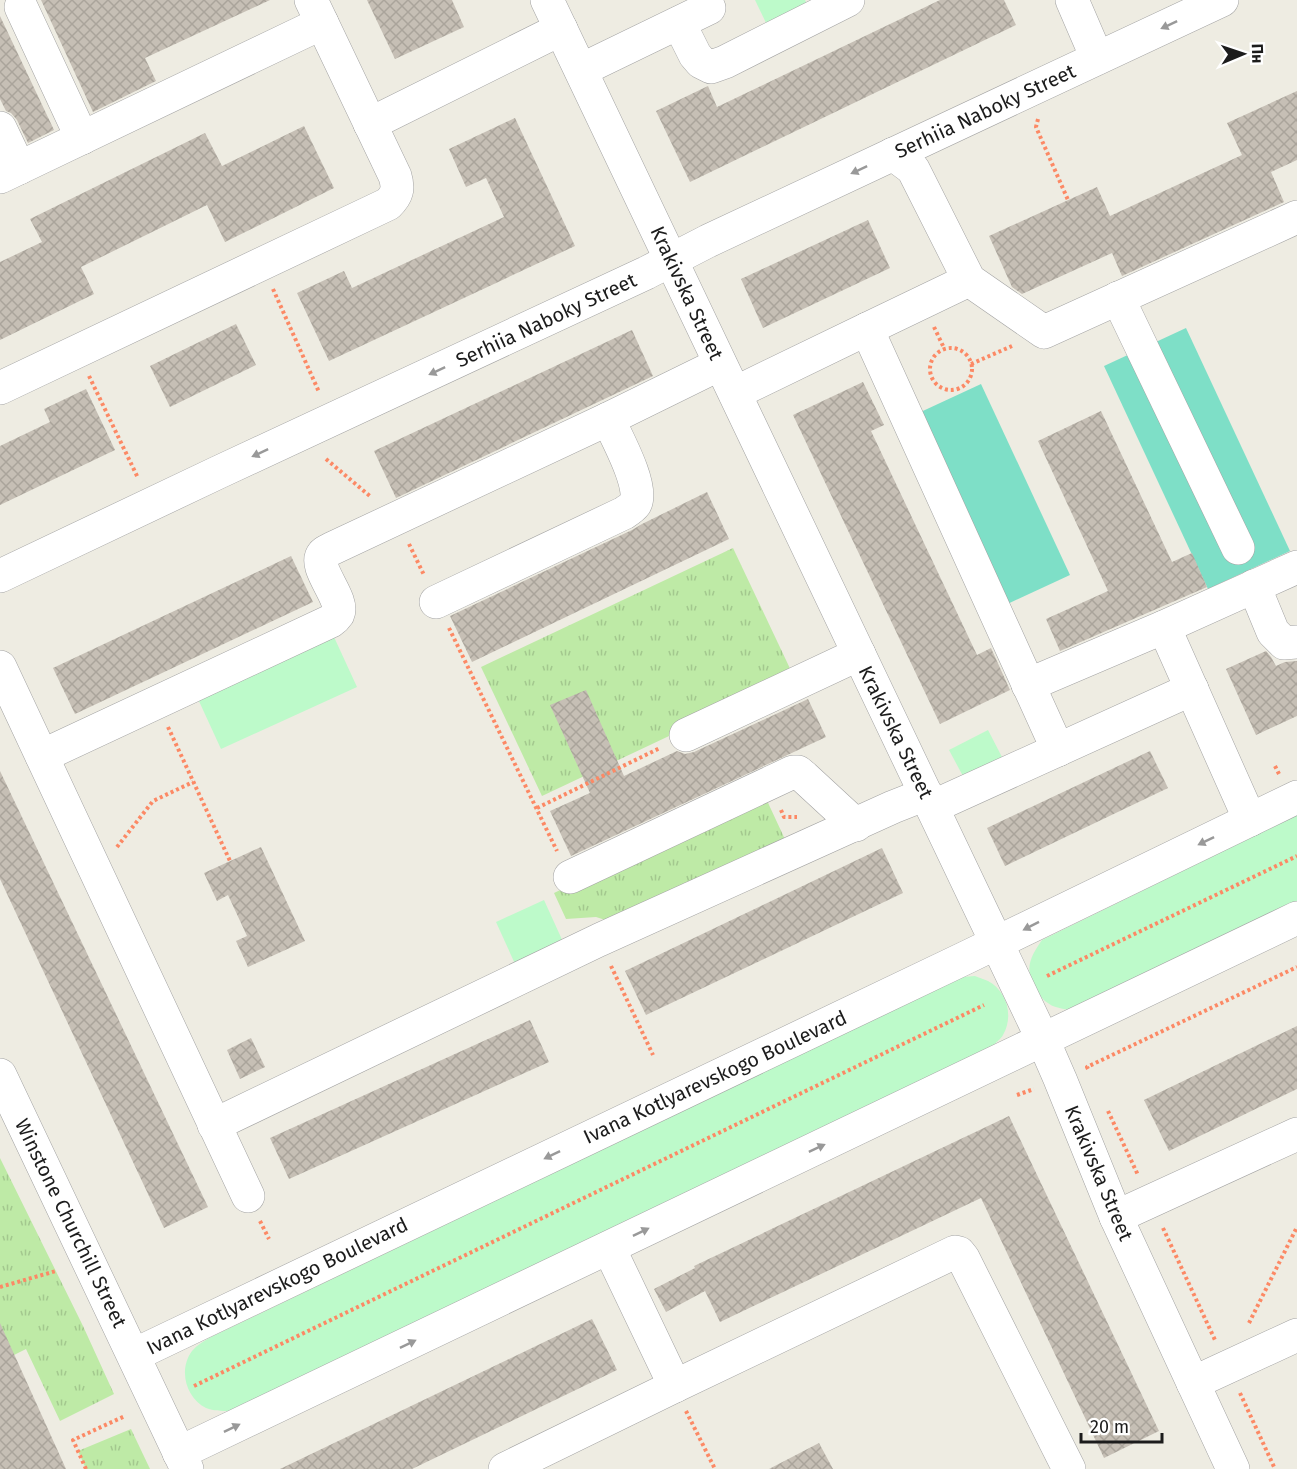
<svg xmlns="http://www.w3.org/2000/svg" width="1297" height="1469" viewBox="0 0 1297 1469" font-family="'Fira Sans',sans-serif">
  <style>
    .grass { fill: url(#grass-tufts) }
    .park { fill: #bdfaca }
    .pitch { fill: #7edfc7 }
    .building { fill: url(#building-cross-hatch) }
    .lines { fill: none; stroke-linecap: round; stroke-linejoin: round }
    .minor-casing { stroke: #a3a3a3; stroke-width: 34 }
    .path { stroke: #fc8965; stroke-width: 4; stroke-dasharray: 3 3; stroke-linecap: butt }
    .minor { stroke: #fff; stroke-width: 33 }
    .oneway { fill: #999 }
    .labels { text-anchor: middle; stroke-width: 6; stroke-linejoin: round; paint-order: stroke }
    .street-label { font-size: 20px; fill: #1c1c1c; stroke: #fff }
  </style>
  <defs>
    <pattern id="grass-tufts" width="24" height="20" patternUnits="userSpaceOnUse" patternTransform="scale(1.5)"><rect width="24" height="20" fill="#beeaa6"/><path d="M3 7l-1-3M5 7V3M7 7l1-3M15 17l-1-3M17 17v-4M19 17l1-3" fill="none" stroke="#a3c88e"/></pattern>
    <pattern id="building-cross-hatch" width="8" height="8" patternUnits="userSpaceOnUse" patternTransform="scale(1.5)"><rect width="8" height="8" fill="#c6bfb5"/><path d="M0 0l8 8M0 8l8-8" fill="none" stroke="#aaa49b"/></pattern>
  </defs>
  <rect width="100%" height="100%" fill="#eeece2"/>
  <!-- grass -->
  <g class="grass">
    <path d="M733 548 794 677 542 796 481 667Z"/>
    <path d="M763 792 789 848 621 925 596 917 566 919 554 893Z"/>
    <path d="M0 1158 83 1326 114 1394 60 1421 26 1349 0 1362Z"/>
    <path d="M131 1429 150 1469H86L78 1451Z"/>
  </g>
  <!-- park -->
  <g class="park">
    <path d="M755 0H805L808 6 767 25Z"/>
    <path d="M334 637 357 687 221 749 198 699Z"/>
    <path d="M988 730 1003 759 964 778 949 750Z"/>
    <path d="M1297 815V904L1075 1010C1057 1009 1044 1006 1036 988 1034 984 1031 979 1030 975 1027 962 1035 950 1042 940Z"/>
    <path d="M544 900 569 955 521 977 496 922Z"/>
    <path d="M975 976C979 978 984 979 988 981 1007 991 1014 1016 1003 1035 1001 1039 996 1042 993 1046L229 1411C221 1411 214 1411 206 1408 186 1398 178 1370 192 1351 197 1345 204 1341 211 1337L962 977Z"/>
  </g>
  <!-- pitch -->
  <g class="pitch">
    <path d="M1186 328 1290 551 1208 589 1104 366Z"/>
    <path d="M981 384 1070 575 1001 607 912 416Z"/>
  </g>
  <!-- building -->
  <g class="building">
    <path d="M41 0H270L145 58 156 81 93 112Z"/>
    <path d="M367 0H452L464 27 395 59Z"/>
    <path d="M940 0H1004L1016 25 690 182 656 111 708 86 717 107Z"/>
    <path d="M0 16 54 130 28 143 17 120 11 113 6 111 0 99Z"/>
    <path d="M1297 91V160L1271 172 1284 202 1122 276 1112 253 1022 294 1012 287 989 236 1097 187 1110 216 1242 155 1227 123Z"/>
    <path d="M515 118 575 246 329 361 297 293 344 271 352 288 504 217 486 178 466 187 449 149Z"/>
    <path d="M304 126 334 188 225 242 207 205 81 267 94 294 0 340V262L42 242 30 219 205 133 222 166Z"/>
    <path d="M868 220 890 268 763 328 741 279Z"/>
    <path d="M236 324 256 365 170 407 150 366Z"/>
    <path d="M632 330 653 376 396 498 374 451Z"/>
    <path d="M863 382 884 425 871 431 977 655 991 648 1010 690 940 724 793 415Z"/>
    <path d="M86 389 115 450 0 505V446L50 422 44 409Z"/>
    <path d="M1101 411 1172 562 1192 553 1207 587 1060 651 1046 619 1108 591 1038 441Z"/>
    <path d="M707 492 729 539 472 662 450 616 632 530 642 524Z"/>
    <path d="M291 556 313 602 75 714 53 668Z"/>
    <path d="M1266 651 1271 657 1276 666 1285 662 1297 661V716L1256 735 1226 669Z"/>
    <path d="M586 690 624 776 677 751 685 754 694 752 808 699 826 737 571 856 550 811 590 793 550 705Z"/>
    <path d="M1150 751 1168 788 1005 866 987 828Z"/>
    <path d="M0 771 208 1207 164 1228 0 879Z"/>
    <path d="M261 847 305 941 248 967 236 941 247 936 228 895 217 901 204 873Z"/>
    <path d="M882 848 903 893 646 1015 625 971Z"/>
    <path d="M530 1020 549 1062 289 1179 270 1138Z"/>
    <path d="M1297 1026V1089L1169 1151 1144 1100Z"/>
    <path d="M251 1038 265 1067 240 1079 227 1050Z"/>
    <path d="M1009 1116 1159 1431 1104 1458 981 1198 720 1322 705 1291 666 1312 654 1289 695 1268 694 1266Z"/>
    <path d="M592 1319 617 1370 412 1469H280Z"/>
    <path d="M0 1323 66 1469H0Z"/>
    <path d="M819 1443 833 1469H769Z"/>
  </g>
  <g class="lines">
    <!-- minor casing -->
    <g class="minor-casing">
      <g id="minor">
        <path d="M547 0 1043 1040 1060 1079 1116 1217 1233 1469"/>
        <path d="M1072 0 1097 58"/>
        <path d="M21 7 82 138"/>
        <path d="M679 23 695 55 701 62 711 67 725 62 848 0"/>
        <path d="M581 70 709 8 705 0"/>
        <path d="M370 124 561 29"/>
        <path d="M0 128 19 168"/>
        <path d="M893 154 913 169 969 280 1044 332 1297 217"/>
        <path d="M0 177 322 23"/>
        <path d="M1118 298 1238 548"/>
        <path d="M867 329 969 280"/>
        <path d="M0 388 388 204C397 195 399 189 395 176L311 0"/>
        <path d="M735 393 867 329 1058 750"/>
        <path d="M0 576 219 472 646 273 708 241 1222 0"/>
        <path d="M1254 586 1273 632 1284 643 1297 642"/>
        <path d="M436 602 624 513C627 511 633 507 635 504 645 489 616 436 608 419"/>
        <path d="M1164 627 1250 820"/>
        <path d="M0 667 248 1196"/>
        <path d="M1028 685 1164 627 1297 567"/>
        <path d="M686 735 859 654"/>
        <path d="M42 756 331 621C334 619 336 617 338 614 345 599 312 567 323 554 323 553 331 549 331 549L608 419 720 364"/>
        <path d="M932 807 1192 689"/>
        <path d="M570 877 793 772H798L804 777 856 825"/>
        <path d="M0 1075 187 1469"/>
        <path d="M214 1125 599 940 893 807 926 794"/>
        <path d="M1116 1217 1297 1134"/>
        <path d="M609 1248 675 1386"/>
        <path d="M134 1355 963 959 1297 797"/>
        <path d="M1193 1383 1297 1335"/>
        <path d="M179 1453 1297 918"/>
        <path d="M505 1469 675 1386 955 1252 959 1253 963 1258 1069 1469"/>
      </g>
    </g>
    <!-- path -->
    <g class="path">
      <path d="M1038 119 1036 127 1068 200"/>
      <path d="M273 289 319 392"/>
      <path d="M934 327 944 348"/>
      <circle cx="951" cy="369" r="21"/>
      <path d="M971 364 1012 346"/>
      <path d="M89 376 138 478"/>
      <path d="M326 459 371 497"/>
      <path d="M409 544 424 575"/>
      <path d="M449 628 557 851"/>
      <path d="M168 727 230 861"/>
      <path d="M1275 766 1279 774"/>
      <path d="M537 808 660 748"/>
      <path d="M781 810 784 817H797"/>
      <path d="M117 847 153 801 193 782"/>
      <path d="M611 966 653 1055"/>
      <path d="M1047 976 1297 856"/>
      <path d="M1088 1069 1087 1067 1297 967"/>
      <path d="M1017 1095 1034 1089"/>
      <path d="M1108 1111 1138 1175"/>
      <path d="M260 1221 269 1239"/>
      <path d="M1163 1228 1215 1340"/>
      <path d="M0 1287 56 1271"/>
      <path d="M1249 1323 1297 1227"/>
      <path d="M194 1386 984 1005"/>
      <path d="M1240 1393 1275 1469"/>
      <path d="M686 1411 715 1469"/>
      <path d="M86 1469 73 1440 125 1416"/>
    </g>
    <!-- minor -->
    <use href="#minor" class="minor"/>
  </g>
  <!-- one-way arrows -->
  <defs><path id="oneway-solid" d="M-6-.8H1V-3.2L6.5 0L1 3.2V.8H-6Z" transform="scale(1.5)"/></defs>
  <g class="oneway">
    <use href="#oneway-solid" transform="translate(1169 25) rotate(155)"/>
    <use href="#oneway-solid" transform="translate(859 170) rotate(155)"/>
    <use href="#oneway-solid" transform="translate(437 371) rotate(155)"/>
    <use href="#oneway-solid" transform="translate(260 453) rotate(155)"/>
    <use href="#oneway-solid" transform="translate(1206 841) rotate(154)"/>
    <use href="#oneway-solid" transform="translate(1031 926) rotate(153)"/>
    <use href="#oneway-solid" transform="translate(817 1148) rotate(-25)"/>
    <use href="#oneway-solid" transform="translate(552 1155) rotate(154)"/>
    <use href="#oneway-solid" transform="translate(641 1232) rotate(-26)"/>
    <use href="#oneway-solid" transform="translate(408 1344) rotate(-26)"/>
    <use href="#oneway-solid" transform="translate(232 1428) rotate(-26)"/>
  </g>
  <g class="labels">
    <!-- street labels -->
    <g class="street-label">
      <text transform="translate(985 111) rotate(-25)" y="7">Serhiia Naboky Street</text>
      <text transform="translate(687 293) rotate(65)" y="7">Krakivska Street</text>
      <text transform="translate(546 320) rotate(-25)" y="7">Serhiia Naboky Street</text>
      <text transform="translate(896 732) rotate(64)" y="7">Krakivska Street</text>
      <text transform="translate(715 1077) rotate(-25)" y="7">Ivana Kotlyarevskogo Boulevard</text>
      <text transform="translate(1099 1173) rotate(67)" y="7">Krakivska Street</text>
      <text transform="translate(71 1223) rotate(64)" y="7">Winstone Churchill Street</text>
      <text transform="translate(277 1286) rotate(-26)" y="7">Ivana Kotlyarevskogo Boulevard</text>
    </g>
  </g>
  <!-- north arrow -->
  <g transform="translate(1243 54) rotate(88)" stroke="#ffffff" stroke-width="4.5" paint-order="stroke">
  <path d="M0-4.5L10 22L0 15L-10 22Z" fill="#1c1c1c"/>
  <text y="-9" font-size="16" font-weight="bold" text-anchor="middle" fill="#1c1c1c">Пн</text>
  </g>
  <!-- scale -->
  <path d="M1081 1433v9h81v-9" fill="none" stroke="#1c1c1c" stroke-width="3"/>
  <text x="1090" y="1433" font-size="18" fill="#1c1c1c" stroke="#ffffff" stroke-width="4.5" paint-order="stroke">20 m</text>
</svg>
